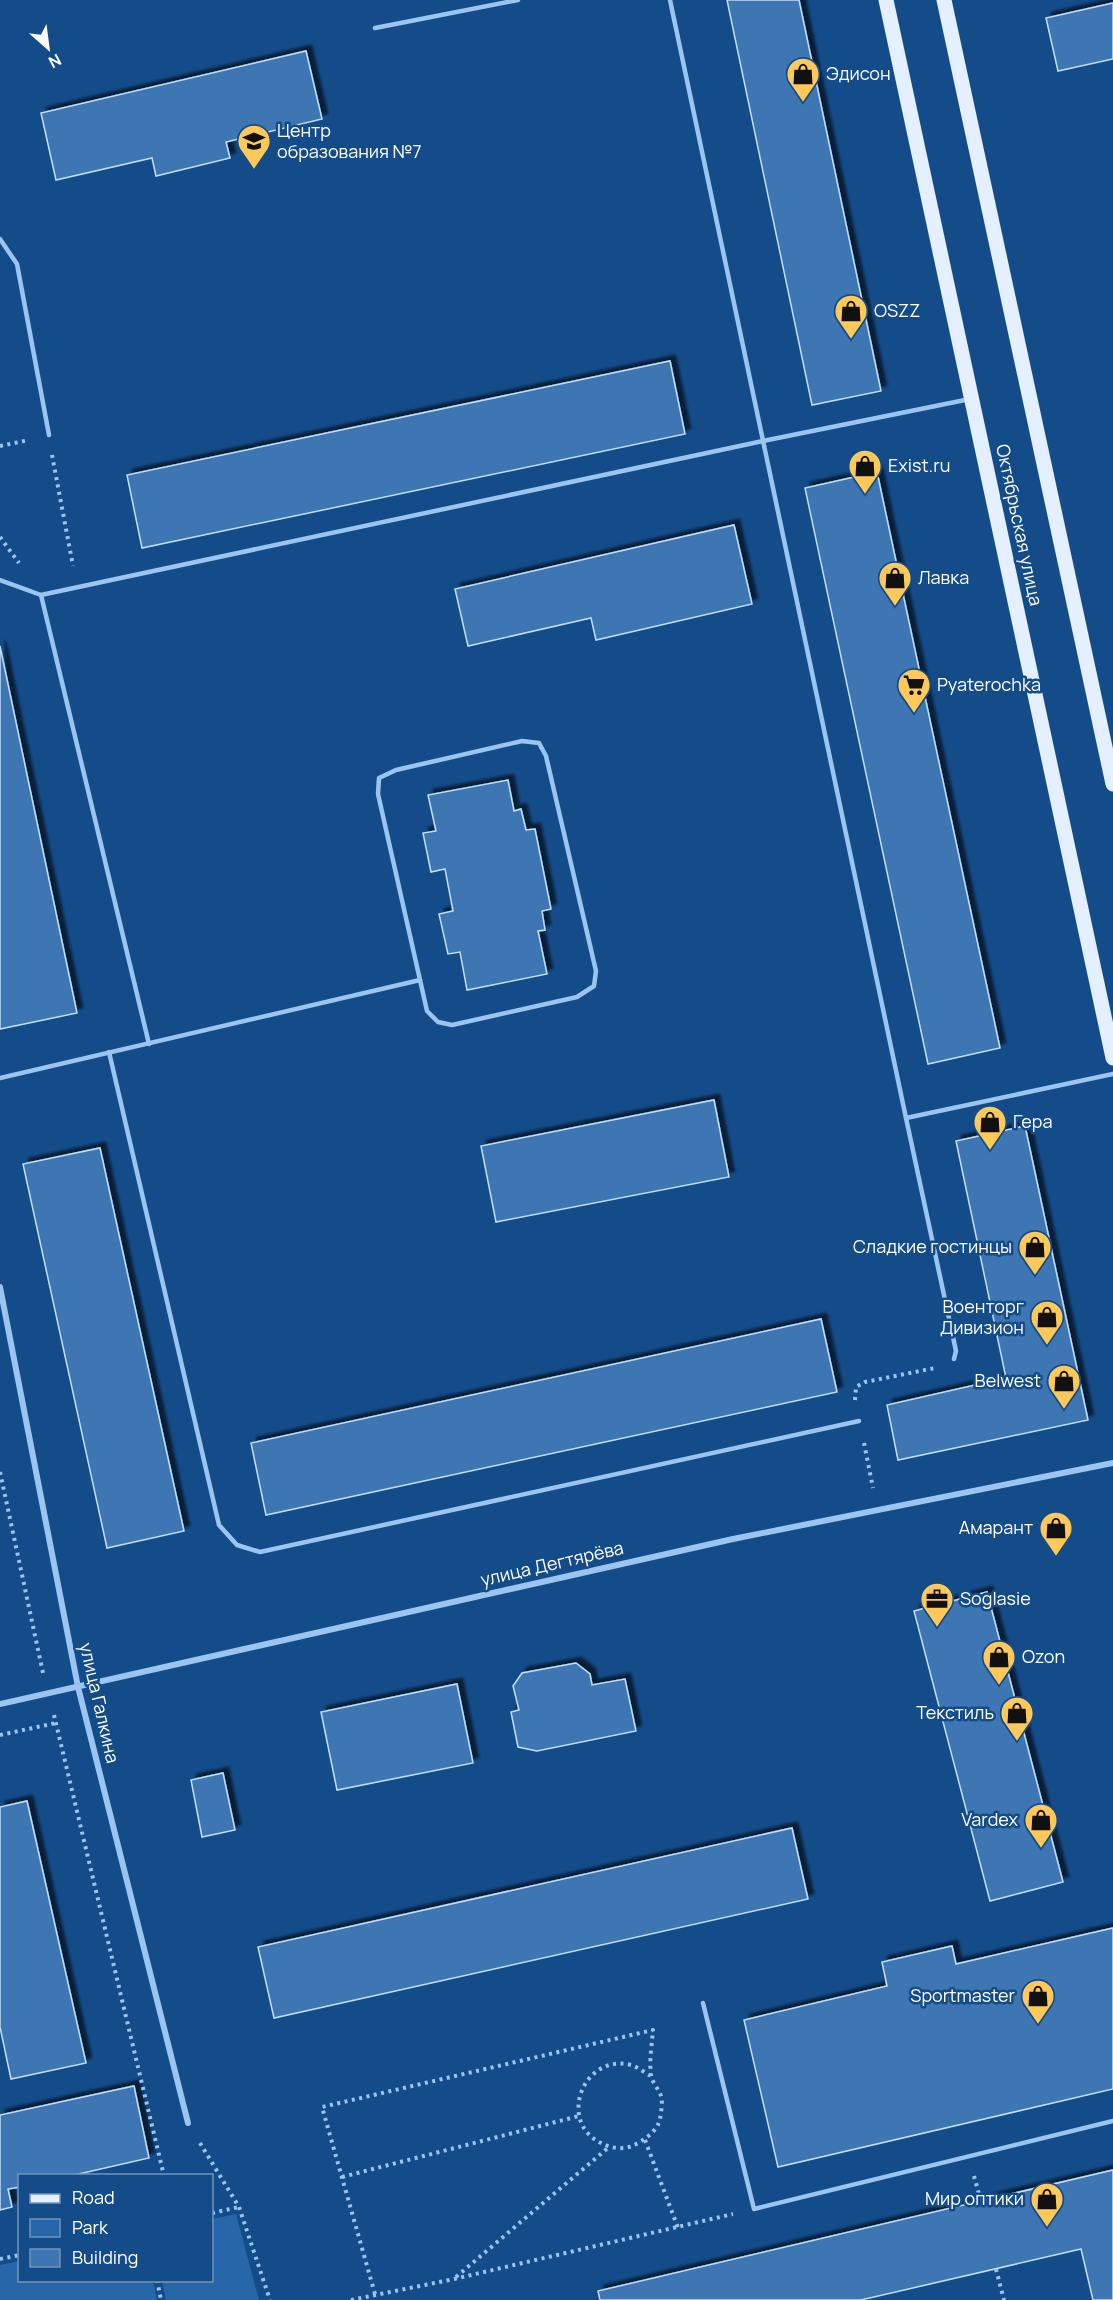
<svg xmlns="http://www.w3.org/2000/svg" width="1113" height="2300" viewBox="0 0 1113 2300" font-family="Manrope,sans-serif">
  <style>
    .green { fill: #2666a9 }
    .building { fill: #3d76b3; stroke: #c1defb; stroke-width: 1.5; filter: url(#shadow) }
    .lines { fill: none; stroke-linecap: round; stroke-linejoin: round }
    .path { stroke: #9bc5f0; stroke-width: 4; stroke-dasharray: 3 4.5; stroke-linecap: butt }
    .lane { stroke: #9bc5f0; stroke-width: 4.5 }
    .street { stroke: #9bc5f0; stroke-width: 6 }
    .primary { stroke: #e4efff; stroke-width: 15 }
    .labels { text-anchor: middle; stroke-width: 5; stroke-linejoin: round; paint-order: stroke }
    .poi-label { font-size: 18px; fill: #fff; stroke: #144c8a; text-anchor: start }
    .street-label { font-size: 18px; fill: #fff; stroke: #144c8a }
  </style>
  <defs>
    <filter id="shadow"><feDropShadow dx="5.5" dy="-5.5" stdDeviation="1.5" flood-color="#0009"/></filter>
  </defs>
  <rect width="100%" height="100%" fill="#144c8a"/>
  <!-- green -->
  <g class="green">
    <path d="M236 2214 259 2300H166L162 2281 212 2280V2219Z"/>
    <path d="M19 2261 20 2280 153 2281 157 2300H0V2265Z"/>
  </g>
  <!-- building -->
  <g class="building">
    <path d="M727 0H799L881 391 812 405Z"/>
    <path d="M1113 3V59L1058 71 1046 18Z"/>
    <path d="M306 51 322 119 226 142 230 158 156 176 152 158 56 180 41 113Z"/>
    <path d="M670 361 685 434 142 548 127 475Z"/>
    <path d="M877 472 1000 1048 928 1064 805 488Z"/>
    <path d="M734 525 752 604 596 640 591 618 468 646 455 589Z"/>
    <path d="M0 646 77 1013 0 1029Z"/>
    <path d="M508 780 514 811 521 809 526 830 535 829 551 909 542 911 545 930 538 931 547 974 467 990 460 952 448 954 439 914 453 911 445 869 431 872 423 833 436 831 428 795Z"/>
    <path d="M714 1100 729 1177 496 1222 481 1146Z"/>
    <path d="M1025 1126 1088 1420 898 1460 887 1405 1006 1378 956 1141Z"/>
    <path d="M100 1148 184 1531 107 1548 23 1164Z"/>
    <path d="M821 1319 837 1392 266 1515 251 1443Z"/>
    <path d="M987 1592 1063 1882 990 1901 914 1611Z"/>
    <path d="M576 1663 590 1674 592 1685 625 1679 636 1731 537 1751 518 1747 511 1712 519 1710 513 1686 522 1673Z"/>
    <path d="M457 1684 473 1763 337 1790 321 1712Z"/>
    <path d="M223 1773 235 1830 202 1837 191 1780Z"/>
    <path d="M27 1801 86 2063 11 2079 0 2027V1807Z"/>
    <path d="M792 1828 808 1899 274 2018 258 1947Z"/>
    <path d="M1113 1928V2089L778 2167 744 2020 887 1986 882 1962 952 1946 956 1964Z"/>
    <path d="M134 2086 149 2158 70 2176H20V2187L8 2189 12 2207 0 2210V2115Z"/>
    <path d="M1113 2170V2300H1093L1081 2249 861 2300H600L598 2291Z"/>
  </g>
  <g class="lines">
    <!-- path -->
    <g class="path">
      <path d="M0 446 29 440"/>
      <path d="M52 455 73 566"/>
      <path d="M0 537 19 563"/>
      <path d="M855 1400 856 1387 865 1382 935 1368"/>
      <path d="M864 1443 873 1488"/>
      <path d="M0 1472 43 1673"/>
      <path d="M54 1715 164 2176"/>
      <path d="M0 1735 56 1723"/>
      <path d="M645 2140 678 2228"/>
      <path d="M200 2143 239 2207 270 2300"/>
      <path d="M974 2176 981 2201"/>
      <path d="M342 2177 579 2116"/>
      <path d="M212 2213 239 2207"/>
      <path d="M0 2259 20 2255"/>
      <path d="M996 2269 1004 2300"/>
      <path d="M456 2277 609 2147"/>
      <path d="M157 2280 161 2300"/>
      <path d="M375 2294 322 2107 653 2030C652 2044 649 2061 651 2075 652 2083 659 2089 661 2096 663 2102 661 2113 660 2119 657 2132 643 2141 632 2146 622 2150 610 2148 601 2143 557 2122 583 2053 631 2065 638 2067 645 2073 651 2076"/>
      <path d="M351 2300 454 2279 733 2214"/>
    </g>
    <!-- lane -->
    <g class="lane">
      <path d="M670 0 906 1118 1113 1074"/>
      <path d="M375 28 518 0"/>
      <path d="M0 239 17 264 49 435"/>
      <path d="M0 580 41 595 763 441 970 399"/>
      <path d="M41 595 149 1044"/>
      <path d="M522 741 539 743 546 756 596 971 594 986 577 997 452 1025 438 1022 427 1011 378 794 379 778 396 770Z"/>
      <path d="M109 1052 219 1525 237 1545 260 1552 859 1421"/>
      <path d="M0 1078 420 980"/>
      <path d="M906 1118 956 1351 954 1359"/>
      <path d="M703 2003 754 2209 1113 2121"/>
    </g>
    <!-- street -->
    <g class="street">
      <path d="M0 1287 78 1687 188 2123"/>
      <path d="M0 1704 733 1539 1113 1463"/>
    </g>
    <!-- primary -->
    <g class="primary">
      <path d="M886 0 1113 1058"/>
      <path d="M944 0 1113 784"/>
    </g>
  </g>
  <!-- icons -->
  <defs>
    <g id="shop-pin" transform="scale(1.725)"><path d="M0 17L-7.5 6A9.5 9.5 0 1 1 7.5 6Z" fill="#ffc95a" stroke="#144c8a"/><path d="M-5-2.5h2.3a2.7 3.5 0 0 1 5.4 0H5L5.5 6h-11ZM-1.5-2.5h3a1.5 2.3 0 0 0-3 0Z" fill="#111"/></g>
    <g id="school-pin" transform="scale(1.725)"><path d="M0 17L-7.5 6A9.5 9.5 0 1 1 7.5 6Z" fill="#ffc95a" stroke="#144c8a"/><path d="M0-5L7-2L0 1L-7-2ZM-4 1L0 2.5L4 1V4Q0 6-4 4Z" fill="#111"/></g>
    <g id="supermarket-pin" transform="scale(1.725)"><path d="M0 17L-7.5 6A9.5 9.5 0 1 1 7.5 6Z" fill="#ffc95a" stroke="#144c8a"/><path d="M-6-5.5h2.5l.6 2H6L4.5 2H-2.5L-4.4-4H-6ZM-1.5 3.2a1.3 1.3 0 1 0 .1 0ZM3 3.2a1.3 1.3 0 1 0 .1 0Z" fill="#111"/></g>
    <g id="office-pin" transform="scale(1.725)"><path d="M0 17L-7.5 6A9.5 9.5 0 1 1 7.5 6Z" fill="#ffc95a" stroke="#144c8a"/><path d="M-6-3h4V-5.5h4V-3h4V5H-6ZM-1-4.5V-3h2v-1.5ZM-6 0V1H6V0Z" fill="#111"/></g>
  </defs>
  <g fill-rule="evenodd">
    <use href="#shop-pin" x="803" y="74"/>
    <use href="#school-pin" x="254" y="141"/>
    <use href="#shop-pin" x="851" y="311"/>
    <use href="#shop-pin" x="865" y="466"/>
    <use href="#shop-pin" x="895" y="578"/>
    <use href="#supermarket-pin" x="914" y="685"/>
    <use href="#shop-pin" x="990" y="1122"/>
    <use href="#shop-pin" x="1035" y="1247"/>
    <use href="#shop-pin" x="1047" y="1317"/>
    <use href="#shop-pin" x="1064" y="1381"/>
    <use href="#shop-pin" x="1056" y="1528"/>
    <use href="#office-pin" x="937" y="1599"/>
    <use href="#shop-pin" x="999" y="1657"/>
    <use href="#shop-pin" x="1017" y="1713"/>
    <use href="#shop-pin" x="1041" y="1820"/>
    <use href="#shop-pin" x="1038" y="1996"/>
    <use href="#shop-pin" x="1047" y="2199"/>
  </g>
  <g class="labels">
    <!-- poi labels -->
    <g class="poi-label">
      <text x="826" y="80">Эдисон</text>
      <text x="277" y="137">Центр<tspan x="277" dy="21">образования №7</tspan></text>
      <text x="874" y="317">OSZZ</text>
      <text x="888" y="472">Exist.ru</text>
      <text x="918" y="584">Лавка</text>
      <text x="937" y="691">Pyaterochka</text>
      <text x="1013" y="1128">Гера</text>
      <text x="1012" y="1253" text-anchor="end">Сладкие гостинцы</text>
      <text x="1024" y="1313" text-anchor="end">Военторг<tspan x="1024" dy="21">Дивизион</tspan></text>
      <text x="1041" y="1387" text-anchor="end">Belwest</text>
      <text x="1033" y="1534" text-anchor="end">Амарант</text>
      <text x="960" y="1605">Soglasie</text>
      <text x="1022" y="1663">Ozon</text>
      <text x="994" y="1719" text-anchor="end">Текстиль</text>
      <text x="1018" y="1826" text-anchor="end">Vardex</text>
      <text x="1015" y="2002" text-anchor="end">Sportmaster</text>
      <text x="1024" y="2205" text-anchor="end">Мир оптики</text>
    </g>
    <!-- street labels -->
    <g class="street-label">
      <text transform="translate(1019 525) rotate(78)" y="6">Октябрьская улица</text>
      <text transform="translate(552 1564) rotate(-13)" y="6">улица Дегтярёва</text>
      <text transform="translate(99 1703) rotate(77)" y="6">улица Галкина</text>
    </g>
  </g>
  <!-- legend -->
  <rect x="18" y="2174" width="195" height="108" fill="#144c8a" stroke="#7294b9" stroke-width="1.5"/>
  <rect x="30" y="2194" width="30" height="9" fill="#e4efff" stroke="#7294b9" stroke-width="1.5"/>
  <text x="72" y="2204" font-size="18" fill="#ffffff">Road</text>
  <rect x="30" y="2219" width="30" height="18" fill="#2666a9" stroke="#7294b9" stroke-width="1.5"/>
  <text x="72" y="2234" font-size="18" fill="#ffffff">Park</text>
  <rect x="30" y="2249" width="30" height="18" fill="#3d76b3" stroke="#7294b9" stroke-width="1.5"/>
  <text x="72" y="2264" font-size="18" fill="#ffffff">Building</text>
  <!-- north arrow -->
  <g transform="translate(48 48) rotate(152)" stroke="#144c8a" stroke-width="4.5" paint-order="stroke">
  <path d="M0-4.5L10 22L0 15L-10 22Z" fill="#ffffff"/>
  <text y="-9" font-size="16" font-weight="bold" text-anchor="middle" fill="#ffffff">N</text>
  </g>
</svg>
